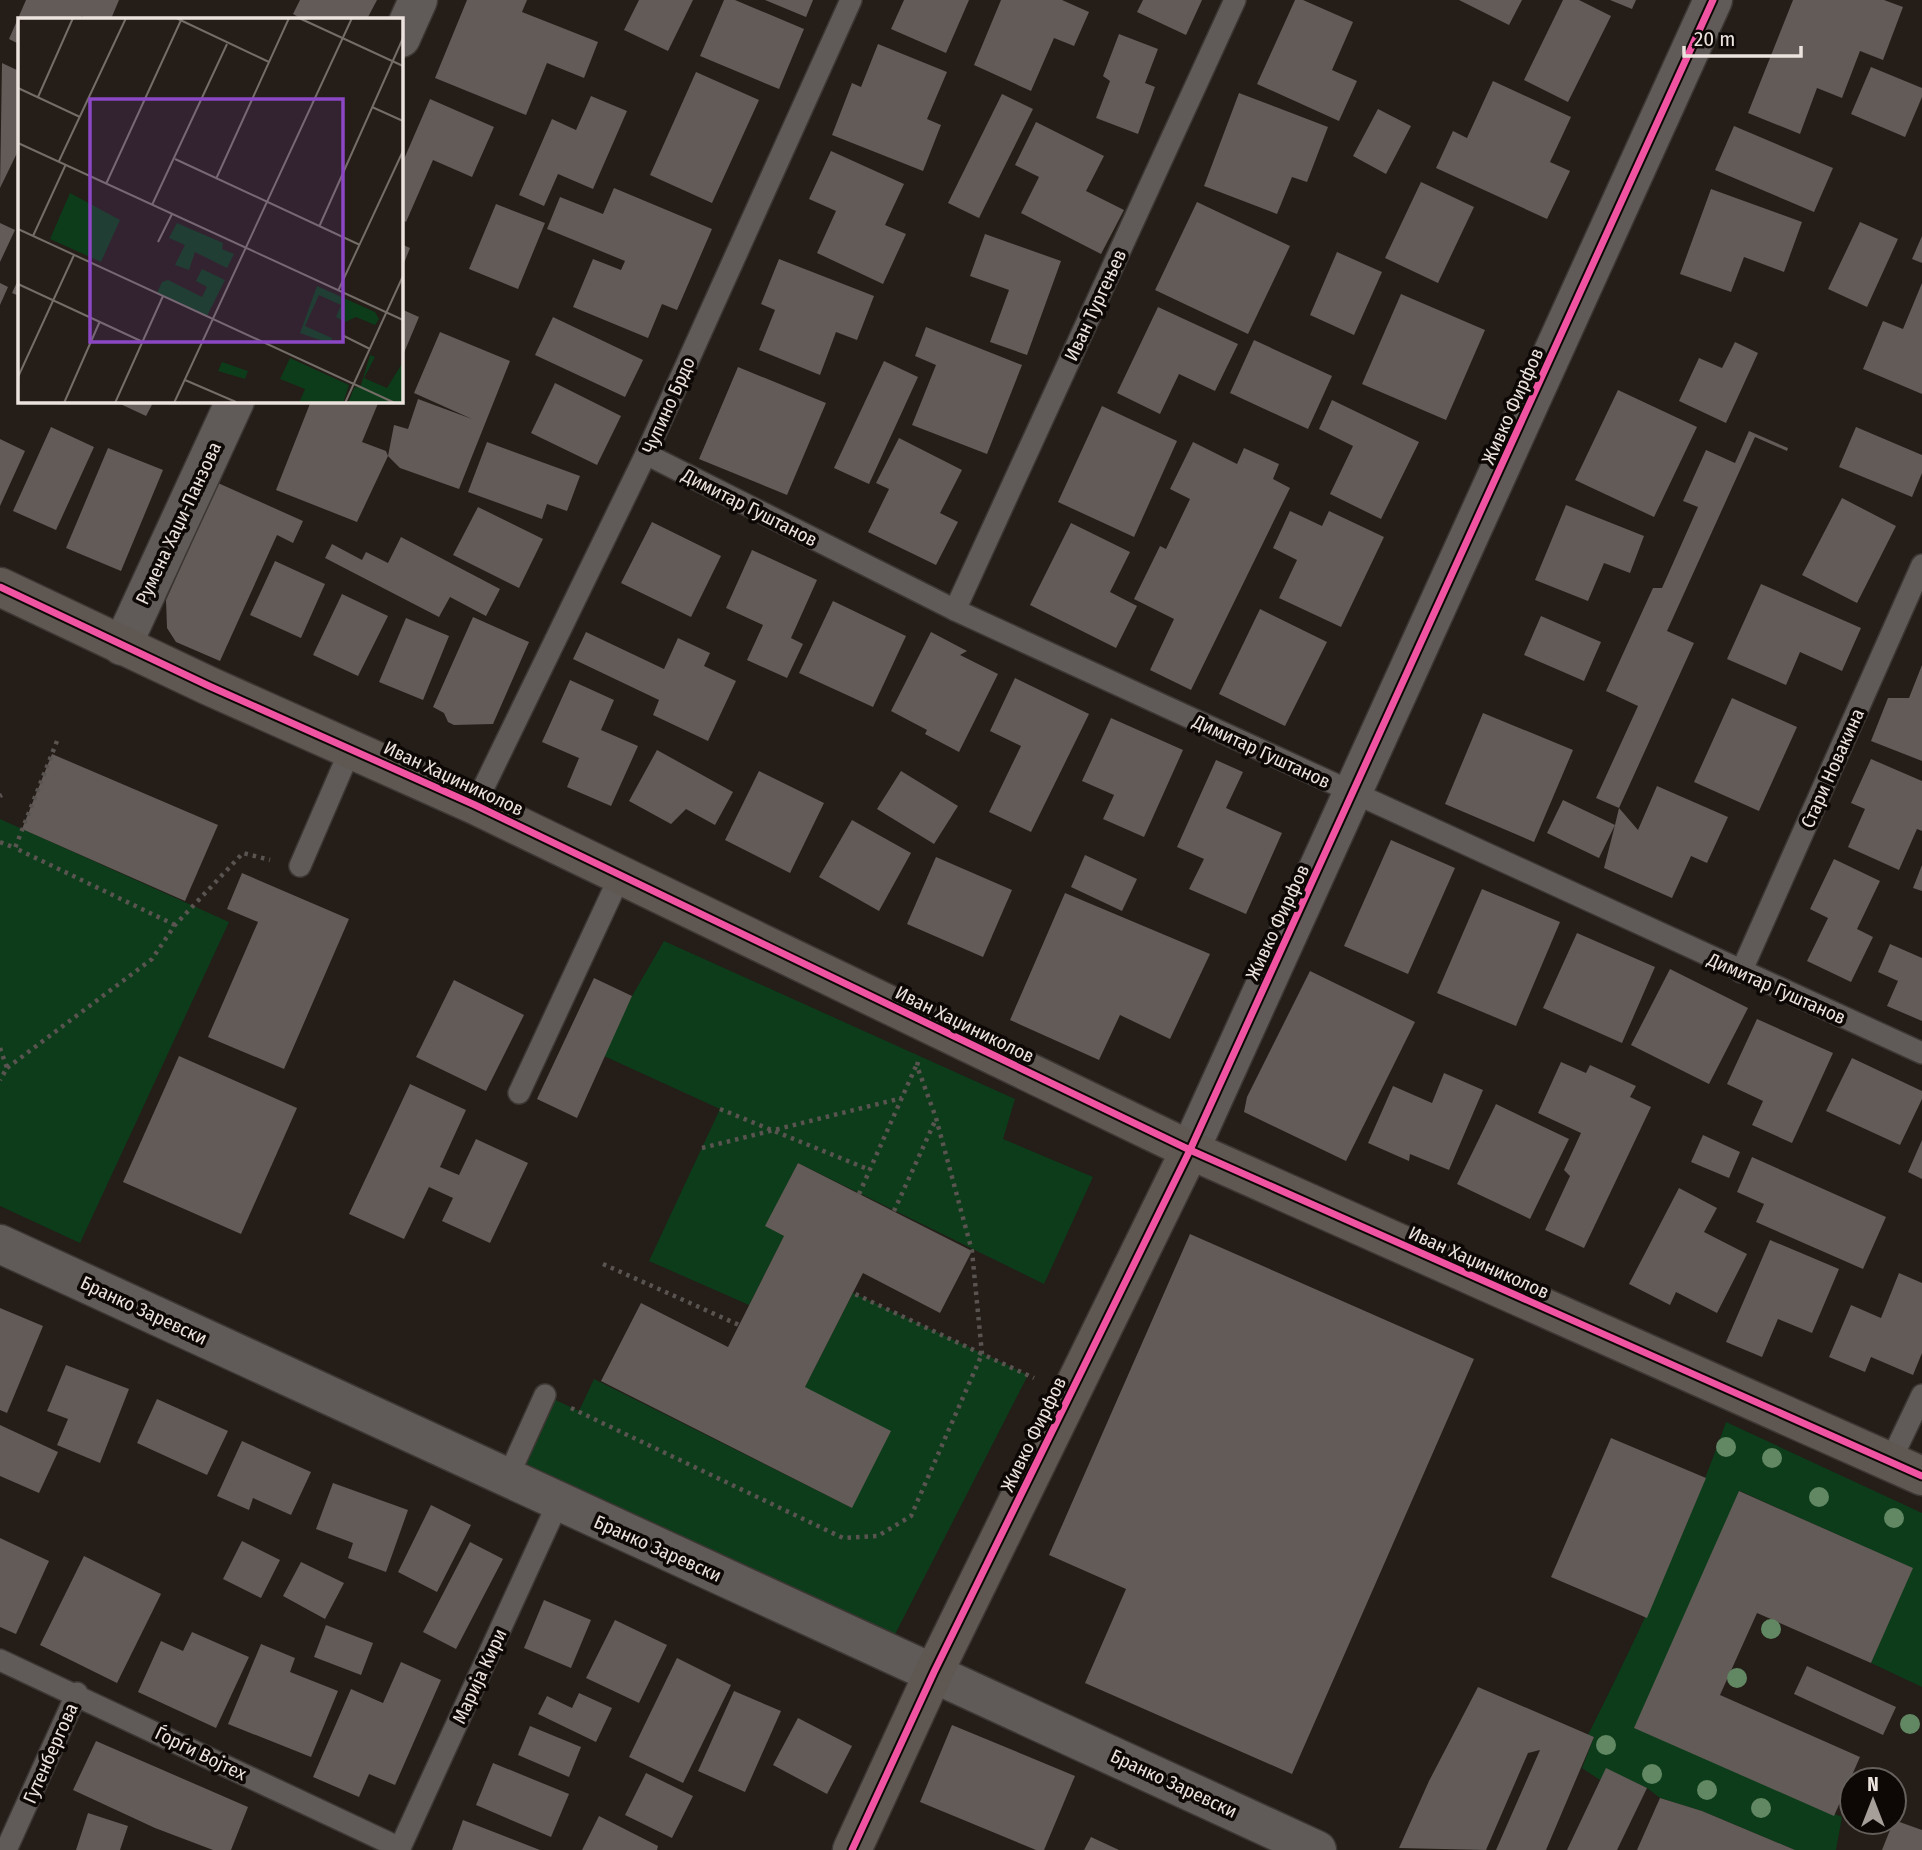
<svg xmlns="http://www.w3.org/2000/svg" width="1922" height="1850" viewBox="0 0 1922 1850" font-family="'Fira Sans Condensed',sans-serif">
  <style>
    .green { fill: #0d3c1a }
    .building { fill: #625b57 }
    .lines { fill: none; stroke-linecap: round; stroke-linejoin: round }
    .lane-casing { stroke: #3d3734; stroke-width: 24 }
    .street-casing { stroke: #3d3734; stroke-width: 41 }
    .secondary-casing { stroke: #3d3734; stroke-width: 41 }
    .path { stroke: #5a5451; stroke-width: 4.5; stroke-dasharray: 3.5 5; stroke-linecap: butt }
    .lane { stroke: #605b58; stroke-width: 21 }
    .street { stroke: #605b58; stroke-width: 38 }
    .secondary { stroke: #5f5852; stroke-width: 38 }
    .cycleway-casing { stroke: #0d0805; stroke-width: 11 }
    .cycleway { stroke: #f153a3; stroke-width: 7 }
    .tree { fill: #618863 }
    .labels { text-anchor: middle; stroke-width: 7; stroke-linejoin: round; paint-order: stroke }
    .street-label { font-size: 19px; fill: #ece3de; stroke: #0d0805 }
    .inset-road { fill: none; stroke: #746c67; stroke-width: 2 }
    .view { fill: #8c47c4; fill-opacity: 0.15; stroke: #8c47c4; stroke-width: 3.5 }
    .inset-edge { fill: none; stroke: #ece3de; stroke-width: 3.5 }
  </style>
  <rect width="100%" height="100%" fill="#241d18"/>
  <!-- green -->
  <g class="green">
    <path d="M0 819 229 922 80 1243 0 1206Z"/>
    <path d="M664 941 1015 1099 1003 1139 1093 1177 1044 1284 798 1163 766 1226 784 1236 749 1305 649 1261 720 1109 604 1056 632 996Z"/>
    <path d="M853 1293 1028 1375 887 1650 507 1479 545 1395 579 1411 594 1379 852 1508 805 1387Z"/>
    <path d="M1726 1422 1922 1513V1687L1871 1663 1912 1568 1740 1491 1635 1728 1842 1817 1836 1850H1795L1702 1811 1660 1798 1647 1788 1607 1769 1600 1780 1582 1768 1594 1737 1588 1735C1639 1633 1688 1530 1726 1422Z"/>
  </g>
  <!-- building -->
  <g class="building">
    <path d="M26 0H119L111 19H90L81 16 80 19H19V44L9 39Z"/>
    <path d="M300 0H377L367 19H302L293 14Z"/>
    <path d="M467 0H527L522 12 598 42 584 78 547 63 526 115 435 78Z"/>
    <path d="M639 0H693L668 51 624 30Z"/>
    <path d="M724 0H735L804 29 779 89 700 56Z"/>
    <path d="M765 0H813L806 17Z"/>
    <path d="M904 0H969L946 53 891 29Z"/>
    <path d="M1001 0H1062L1089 12 1074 46 1054 38 1031 91 974 65Z"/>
    <path d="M1143 0H1202L1186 35 1137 12Z"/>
    <path d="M1295 0H1303L1353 22 1332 70 1357 81 1339 121 1257 84Z"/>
    <path d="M1459 0H1522L1509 25Z"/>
    <path d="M1563 0H1579L1611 16 1568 102 1524 80Z"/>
    <path d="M1610 0H1636L1632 9Z"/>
    <path d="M1793 0H1884L1903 7 1883 60 1860 51 1842 98 1817 88 1800 134 1748 113Z"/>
    <path d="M1119 34 1158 49 1145 83 1155 87 1138 134 1096 118 1110 81 1103 76Z"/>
    <path d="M878 44 947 72 927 119 941 125 923 171 832 135 852 83 861 87Z"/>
    <path d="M2 63 19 71V149L0 188Z"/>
    <path d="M1871 67 1922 88V97L1905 137 1851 114Z"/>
    <path d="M696 72 759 100 712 203 650 175Z"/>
    <path d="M1493 81 1571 117 1550 162 1570 171 1547 219 1436 168 1453 131 1467 138Z"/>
    <path d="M1239 93 1328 127 1307 182 1292 177 1277 214 1204 186Z"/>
    <path d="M1002 94 1033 109 979 218 948 203Z"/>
    <path d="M591 96 627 111 593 189 558 174 544 206 519 195 552 119 576 130Z"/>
    <path d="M430 99 494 127 472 177 433 160 406 222 401 219V166Z"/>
    <path d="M1378 109 1411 126 1386 174 1353 156Z"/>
    <path d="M1036 122 1104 156 1086 191 1124 210 1101 254 1021 213 1039 177 1015 165Z"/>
    <path d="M1734 126 1833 168 1814 212 1715 170Z"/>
    <path d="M831 151 904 184 885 225 906 234 883 284 817 253 836 211 809 199Z"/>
    <path d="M1421 182 1474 207 1438 283 1385 258Z"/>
    <path d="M614 188 712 229 677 310 662 304 648 338 573 307 593 259 621 270 625 261 547 229 560 197 603 214Z"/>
    <path d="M1711 189 1802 222 1784 272 1744 257 1731 292 1680 274Z"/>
    <path d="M1197 202 1290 246 1248 334 1155 290Z"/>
    <path d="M496 204 545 223 518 289 469 269Z"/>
    <path d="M1860 222 1898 239 1867 307 1828 289Z"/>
    <path d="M0 223 15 230 0 262Z"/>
    <path d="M985 234 1061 261 1027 355 990 342 1009 290 970 276Z"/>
    <path d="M1922 236V263L1912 259Z"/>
    <path d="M401 244 410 248 401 271Z"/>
    <path d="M1337 252 1382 272 1354 335 1310 315Z"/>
    <path d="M779 259 874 296 857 340 836 332 820 375 759 350 775 310 761 304Z"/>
    <path d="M19 278V296L12 293Z"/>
    <path d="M0 283 8 287 0 305Z"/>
    <path d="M1922 283V394L1863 369 1883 321 1903 329Z"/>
    <path d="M1401 294 1485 330 1446 420 1362 384Z"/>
    <path d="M1158 307 1238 344 1215 391 1179 374 1160 414 1117 393Z"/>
    <path d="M401 309 419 317 401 360Z"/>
    <path d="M553 317 643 360 625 397 535 355Z"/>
    <path d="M926 327 1022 365 987 454 912 425 936 365 915 356Z"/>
    <path d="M440 332 510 361 459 489 400 468 388 456 357 522 276 490 311 401H379L362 442 386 451 388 456 394 425 408 429 418 399 472 419 414 393Z"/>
    <path d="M1254 340 1332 376 1308 429 1230 393Z"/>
    <path d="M1735 342 1758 353 1726 423 1679 401 1699 358 1722 368Z"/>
    <path d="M884 361 918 377 869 484 834 468Z"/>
    <path d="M738 367 826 403 787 495 699 459Z"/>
    <path d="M555 383 621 416 597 465 531 433Z"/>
    <path d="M1618 390 1697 427 1654 517 1575 480Z"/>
    <path d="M1332 400 1419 442 1381 519 1330 494 1353 446 1319 429Z"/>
    <path d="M114 401H154L146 416Z"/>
    <path d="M1102 406 1177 441 1134 537 1058 502Z"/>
    <path d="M51 427 94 447 56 530 13 511Z"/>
    <path d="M1856 427 1922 455V473L1912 497 1839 467Z"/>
    <path d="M1749 431 1788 448 1787 451 1755 437 1667 631 1694 643 1619 808 1596 798 1638 706 1606 691 1653 588H1662L1698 507 1683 501 1706 450 1735 463Z"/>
    <path d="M899 438 962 470 940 513 958 522 936 565 868 532 889 489 876 483Z"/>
    <path d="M0 439 25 451 0 506Z"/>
    <path d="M487 442 580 476 567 511 547 504 542 519 468 492Z"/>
    <path d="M1193 442 1237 464 1244 448 1279 464 1273 479 1290 488 1191 690 1150 670 1174 619 1134 599 1160 546 1166 549 1190 499 1170 489Z"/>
    <path d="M108 448 163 470 121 571 66 548Z"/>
    <path d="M218 483 303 521 293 543 277 535 220 661 176 642 167 628 166 600Z"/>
    <path d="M1842 498 1896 526 1857 603 1802 575Z"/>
    <path d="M1566 505 1644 536 1630 573 1604 563 1588 601 1535 580Z"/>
    <path d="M478 507 543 539 519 588 453 555Z"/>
    <path d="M1290 511 1322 526 1329 511 1384 537 1341 627 1279 598 1297 560 1273 548Z"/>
    <path d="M652 522 721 556 691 617 621 583Z"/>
    <path d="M1071 523 1130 552 1110 592 1137 606 1116 648 1030 605Z"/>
    <path d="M401 537 500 589 486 616 450 597 439 617 325 558 332 544 362 560 366 552 388 563Z"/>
    <path d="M752 550 817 580 791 638 803 644 787 678 747 660 763 625 726 608Z"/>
    <path d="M275 561 325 584 301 638 250 615Z"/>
    <path d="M1761 584 1861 628 1842 671 1800 652 1786 685 1727 659Z"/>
    <path d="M342 594 388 616 358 676 313 655Z"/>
    <path d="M833 601 906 636 873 707 799 673Z"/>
    <path d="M1260 609 1327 642 1285 726 1219 694Z"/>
    <path d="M1541 616 1601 642 1584 681 1524 655Z"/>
    <path d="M473 617 529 642 493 724 454 725 448 722 444 713 433 707Z"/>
    <path d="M406 618 449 636 423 700 379 682Z"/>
    <path d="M586 632 664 669 678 638 710 653 704 666 736 681 708 741 653 715 659 700 573 659Z"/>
    <path d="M931 632 967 651 960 655 998 674 959 752 925 734 927 730 891 711Z"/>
    <path d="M1922 665V761L1871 741 1888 698H1909Z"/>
    <path d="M1015 678 1089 714 1031 832 989 812 1021 746 990 731Z"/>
    <path d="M570 680 614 700 601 730 638 746 611 806 567 787 579 758 542 742Z"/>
    <path d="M1732 698 1797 727 1759 811 1694 782Z"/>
    <path d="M1483 713 1573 750 1534 842 1445 804Z"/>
    <path d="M1111 718 1183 750 1144 837 1103 819 1114 795 1082 781Z"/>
    <path d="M657 750 733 792 715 825 686 809 671 824 629 801Z"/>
    <path d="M52 754 218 825 185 901 22 829Z"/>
    <path d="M1871 759 1922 781V831L1917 829 1899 870 1848 847 1865 809 1851 803Z"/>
    <path d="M1216 760 1243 772 1226 808 1282 833 1246 914 1189 889 1204 859 1177 847Z"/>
    <path d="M759 771 824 803 790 873 725 840Z"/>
    <path d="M901 771 958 806 934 844 877 809Z"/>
    <path d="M1657 786 1728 817 1707 863 1691 856 1672 898 1604 868 1615 825 1599 858 1547 833 1563 800 1615 825 1619 808 1638 830Z"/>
    <path d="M852 820 911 853 879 911 819 877Z"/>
    <path d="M1391 840 1455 868 1408 974 1344 946Z"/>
    <path d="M1085 855 1137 879 1122 911 1071 887Z"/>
    <path d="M936 857 1012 890 983 957 907 924Z"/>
    <path d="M1834 859 1880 881 1857 929 1873 937 1851 982 1807 961 1828 918 1810 909Z"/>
    <path d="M1922 865V891L1913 888Z"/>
    <path d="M242 873 349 919 284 1069 208 1037 258 922 227 909Z"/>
    <path d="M1482 889 1560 922 1516 1026 1437 993Z"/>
    <path d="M1065 893 1210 954 1170 1039 1120 1015 1099 1060 1010 1020Z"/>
    <path d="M1577 933 1655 967 1622 1043 1543 1008Z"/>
    <path d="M1890 944 1922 958V1021L1887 1006 1898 981 1878 972Z"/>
    <path d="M1670 969 1748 1008 1709 1084 1631 1045Z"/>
    <path d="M1310 971 1415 1022 1346 1161 1244 1112 1247 1097Z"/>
    <path d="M594 978 632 996 577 1118 537 1099Z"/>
    <path d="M454 980 524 1015 486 1091 416 1057Z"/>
    <path d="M1757 1019 1833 1053 1792 1143 1752 1125 1763 1101 1727 1084Z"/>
    <path d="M179 1056 297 1108 241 1234 123 1182Z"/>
    <path d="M1852 1058 1922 1091V1099L1900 1145 1826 1111Z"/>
    <path d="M1561 1062 1586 1073 1590 1065 1636 1086 1630 1097 1651 1107 1584 1248 1545 1230 1570 1176 1564 1170 1581 1133 1538 1113Z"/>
    <path d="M1444 1073 1483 1090 1449 1170 1410 1154 1409 1161 1368 1143 1393 1086 1432 1103Z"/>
    <path d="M410 1084 466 1110 440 1167 459 1175 476 1139 528 1163 490 1243 442 1221 453 1198 429 1187 404 1239 349 1214Z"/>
    <path d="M1496 1104 1569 1139 1530 1219 1457 1184Z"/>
    <path d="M1703 1135 1740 1152 1729 1178 1691 1162Z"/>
    <path d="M1922 1140V1179L1908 1172Z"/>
    <path d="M1752 1157 1886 1217 1863 1269 1756 1222 1764 1204 1737 1192Z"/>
    <path d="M798 1163 972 1251 940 1313 863 1273 805 1387 891 1431 852 1508 601 1381 641 1303 728 1347 784 1236 765 1226Z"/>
    <path d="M1679 1188 1717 1208 1704 1232 1747 1254 1717 1313 1676 1292 1670 1305 1629 1284Z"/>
    <path d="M1190 1234 1474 1359 1292 1774 1085 1683 1126 1589 1049 1555Z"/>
    <path d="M1770 1240 1839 1269 1812 1333 1778 1319 1762 1357 1726 1342Z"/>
    <path d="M1899 1273 1922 1283V1353L1913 1375 1871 1357 1865 1372 1829 1357 1851 1305 1881 1318Z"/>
    <path d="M0 1308 43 1326 7 1413 0 1410Z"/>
    <path d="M66 1365 129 1389 100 1463 57 1445 68 1419 47 1411Z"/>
    <path d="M157 1399 228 1431 207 1475 137 1443Z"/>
    <path d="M0 1425 58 1452 39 1493 0 1476Z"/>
    <path d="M1611 1438 1706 1478 1647 1618 1551 1577Z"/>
    <path d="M242 1441 311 1472 291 1515 253 1498 249 1510 217 1496Z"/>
    <path d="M333 1483 408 1510 386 1572 348 1558 353 1543 316 1529Z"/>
    <path d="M1739 1491 1913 1568 1871 1663 1757 1613 1720 1695 1860 1757 1834 1816 1634 1728Z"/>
    <path d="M431 1505 471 1525 437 1592 398 1572Z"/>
    <path d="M0 1538 49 1561 16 1634 0 1627Z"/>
    <path d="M242 1541 280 1560 261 1598 223 1579Z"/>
    <path d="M470 1542 503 1559 456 1649 423 1632Z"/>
    <path d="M84 1556 161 1594 117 1683 40 1645Z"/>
    <path d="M301 1562 344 1583 325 1619 283 1596Z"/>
    <path d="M544 1600 591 1620 571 1668 524 1648Z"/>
    <path d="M615 1620 667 1645 639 1703 586 1678Z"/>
    <path d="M326 1625 373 1643 361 1675 314 1657Z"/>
    <path d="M192 1632 249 1657 216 1728 138 1692 161 1641 183 1651Z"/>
    <path d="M261 1644 295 1658 290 1672 338 1691 311 1757 228 1724Z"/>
    <path d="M677 1658 731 1685 683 1783 629 1757Z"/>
    <path d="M401 1662 441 1680 395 1785 369 1774 359 1797 313 1777 351 1689 383 1703Z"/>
    <path d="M1807 1666 1896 1707 1883 1735 1794 1694Z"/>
    <path d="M1478 1687 1594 1737 1546 1850H1496L1540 1750 1528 1753 1486 1850 1399 1848 1429 1781Z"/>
    <path d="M734 1691 781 1711 745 1792 698 1771Z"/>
    <path d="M579 1693 612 1708 596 1742 538 1714 547 1696 572 1708Z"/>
    <path d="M798 1718 852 1746 827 1794 773 1765Z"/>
    <path d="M952 1725 1075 1776 1044 1850H1036L920 1802Z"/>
    <path d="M530 1726 581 1747 569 1777 518 1755Z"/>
    <path d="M96 1741 248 1807 231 1850H213L155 1828 73 1790Z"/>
    <path d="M493 1763 569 1794 551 1837 476 1805Z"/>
    <path d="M1606 1768 1647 1788 1617 1850H1567Z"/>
    <path d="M646 1773 693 1796 672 1838 625 1815Z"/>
    <path d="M1660 1798 1702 1811 1795 1850H1637Z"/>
    <path d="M88 1813 128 1826 120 1850H76Z"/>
    <path d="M599 1816 658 1846 657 1850H582Z"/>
    <path d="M463 1820 540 1850H452Z"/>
    <path d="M1894 1820 1922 1830V1850H1882Z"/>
    <path d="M1091 1837 1119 1850H1084Z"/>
  </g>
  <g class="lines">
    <!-- lane casing -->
    <g class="lane-casing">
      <g id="lane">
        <path d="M646 454 955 610 1922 1053"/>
        <path d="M955 610 1235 0"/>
        <path d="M475 805 646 454 851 0"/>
        <path d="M300 866 351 748"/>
        <path d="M1741 972 1922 565"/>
        <path d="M519 1093 620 876"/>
        <path d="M1890 1462 1922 1395"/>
        <path d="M507 1479 545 1395"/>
        <path d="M0 1660 400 1848"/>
        <path d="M6 1850 77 1693"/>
        <path d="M399 1850 558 1503"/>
      </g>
    </g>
    <!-- street casing -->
    <g class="street-casing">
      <g id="street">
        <path d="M401 38 418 0"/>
        <path d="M122 646 235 401"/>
        <path d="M1190 1150 1713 0"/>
        <path d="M0 1244 1317 1850"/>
      </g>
    </g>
    <!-- secondary casing -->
    <g class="secondary-casing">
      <g id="secondary">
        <path d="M0 587 209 686 475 805 1190 1150 1922 1476"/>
        <path d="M852 1850 934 1672 1190 1150"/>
      </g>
    </g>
    <!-- path -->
    <g class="path">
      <path d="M57 741 15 848 175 925"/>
      <path d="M0 796 2 795"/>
      <path d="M0 842 15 848"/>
      <path d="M0 1048 7 1068 0 1080"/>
      <path d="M918 1062 917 1066 936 1118 972 1251 982 1354 1034 1378"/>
      <path d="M7 1068 152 959 175 925 243 853 270 860"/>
      <path d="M720 1109 870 1170"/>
      <path d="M702 1148 902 1098"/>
      <path d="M859 1194 916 1066"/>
      <path d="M894 1211 936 1119"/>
      <path d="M603 1264 739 1325"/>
      <path d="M571 1408 843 1538 878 1536 911 1516 982 1354 853 1293"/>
    </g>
    <!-- lane -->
    <use href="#lane" class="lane"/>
    <!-- street -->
    <use href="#street" class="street"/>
    <!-- secondary -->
    <use href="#secondary" class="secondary"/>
    <!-- cycleway casing -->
    <g class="cycleway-casing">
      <g id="cycleway">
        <path d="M0 587 209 686 475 805 1190 1150 1922 1476"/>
        <path d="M852 1850 934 1672 1190 1150 1713 0"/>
      </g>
    </g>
    <!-- cycleway -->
    <use href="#cycleway" class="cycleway"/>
  </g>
  <!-- trees -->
  <g class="tree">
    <circle cx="1726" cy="1447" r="10"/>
    <circle cx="1772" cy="1458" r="10"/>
    <circle cx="1819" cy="1497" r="10"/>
    <circle cx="1894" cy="1518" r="10"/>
    <circle cx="1771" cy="1629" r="10"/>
    <circle cx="1737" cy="1678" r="10"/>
    <circle cx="1910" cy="1724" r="10"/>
    <circle cx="1606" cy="1745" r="10"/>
    <circle cx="1652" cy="1774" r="10"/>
    <circle cx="1707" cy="1790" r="10"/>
    <circle cx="1761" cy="1808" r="10"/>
  </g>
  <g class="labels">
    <!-- street labels -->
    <g class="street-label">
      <text transform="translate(1095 305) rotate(-65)" y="7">Иван Тургењев</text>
      <text transform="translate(668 405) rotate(-66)" y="7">Чупино Брдо</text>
      <text transform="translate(1512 406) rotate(-66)" y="7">Живко Фирфов</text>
      <text transform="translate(750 507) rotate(27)" y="7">Димитар Гуштанов</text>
      <text transform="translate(178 523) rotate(-65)" y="7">Румена Хаџи-Панзова</text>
      <text transform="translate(1262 751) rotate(25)" y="7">Димитар Гуштанов</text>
      <text transform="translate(1832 768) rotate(-66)" y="7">Стари Новакина</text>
      <text transform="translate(454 778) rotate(25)" y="7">Иван Хаџиниколов</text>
      <text transform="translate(1277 922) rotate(-65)" y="7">Живко Фирфов</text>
      <text transform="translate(1777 988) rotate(24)" y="7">Димитар Гуштанов</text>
      <text transform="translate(965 1024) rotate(26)" y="7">Иван Хаџиниколов</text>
      <text transform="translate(1479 1262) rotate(24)" y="7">Иван Хаџиниколов</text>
      <text transform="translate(144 1310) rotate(25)" y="7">Бранко Заревски</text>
      <text transform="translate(1033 1434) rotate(-64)" y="7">Живко Фирфов</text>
      <text transform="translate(658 1548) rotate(24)" y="7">Бранко Заревски</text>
      <text transform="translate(479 1676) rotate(-65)" y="7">Марија Кири</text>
      <text transform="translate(50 1753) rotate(-66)" y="7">Гутенбергова</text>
      <text transform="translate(201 1753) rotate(26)" y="7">Ѓорѓи Војтех</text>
      <text transform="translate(1174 1783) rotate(25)" y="7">Бранко Заревски</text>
    </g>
  </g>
  <!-- overview -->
  <g transform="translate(18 18)">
    <rect width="385" height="385" fill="#241d18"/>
    <path d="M52 175 102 202 83 244 32 221ZM159 205 205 225 204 231 216 236 209 250 177 234 171 252 157 247 167 227 151 220ZM184 251 207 262 189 298 139 275 144 264 150 262 184 279 189 269 178 263ZM299 268 357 294 361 301 357 307 338 299 327 304 318 299 323 287 301 277 287 308 314 320 313 326 282 315ZM352 337 357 339 346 360 369 370 385 344V385H330L336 370 343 367ZM272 340 331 367 325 385H281L287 371 262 361ZM204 344 230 353 227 361 200 353Z" fill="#0d3c1a"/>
    <path class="inset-road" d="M158 0 251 44M281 0 385 48M0 70 62 99M20 79 55 0M354 89 385 103M0 125 385 302M157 141 342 227M41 143 108 0M198 161 271 0M88 166 164 0M134 187 209 26M301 209 385 20M0 211 377 385M15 218 48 146M140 224 154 196M0 266 125 324M320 273 385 133M326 318 352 331M0 359 56 237M167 362 218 384M46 385 82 303M97 385 145 278M156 385 334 0M327 385 385 258"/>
    <path class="view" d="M72 81H325V324H72Z"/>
    <rect width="385" height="385" class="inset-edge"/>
  </g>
  <!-- north arrow -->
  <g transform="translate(1873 1801)"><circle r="33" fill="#0d0805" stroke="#66605c" stroke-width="2"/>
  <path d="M0-5L12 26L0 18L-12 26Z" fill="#a69e99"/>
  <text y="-10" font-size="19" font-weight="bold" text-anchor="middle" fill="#ece3de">N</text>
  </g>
  <!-- scale -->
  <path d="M1684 46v10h117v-10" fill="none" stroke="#ece3de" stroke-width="3.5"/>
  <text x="1694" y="46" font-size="21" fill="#ece3de" stroke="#0d0805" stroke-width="5" paint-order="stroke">20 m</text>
</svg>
